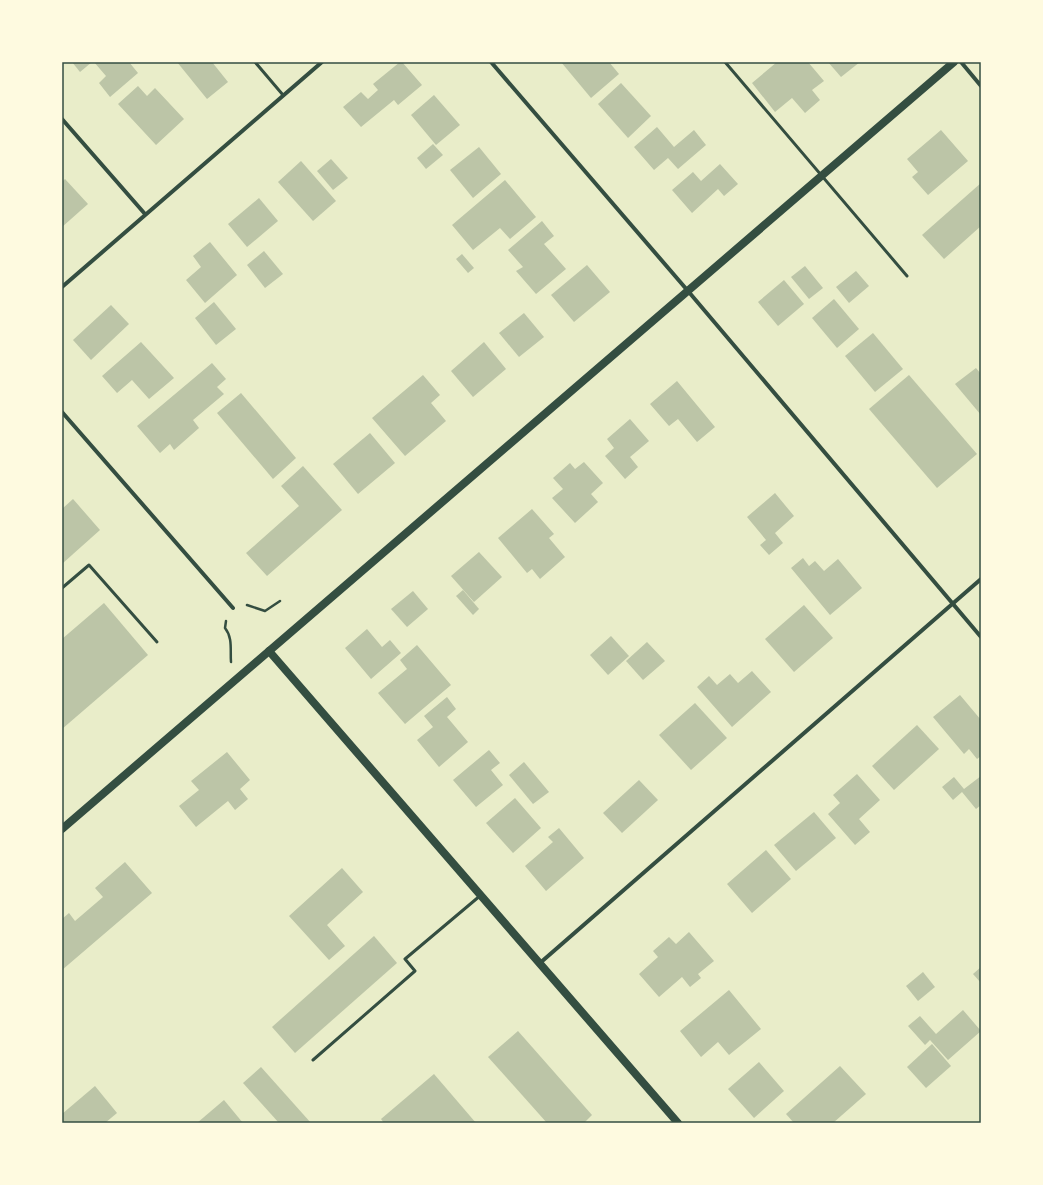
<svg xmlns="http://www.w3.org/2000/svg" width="1043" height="1185" viewBox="0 0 1043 1185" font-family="'Nunito Sans',sans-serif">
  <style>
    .building { fill: #bcc5a7 }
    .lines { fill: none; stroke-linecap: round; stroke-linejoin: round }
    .path { stroke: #344e41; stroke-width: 2.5 }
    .service { stroke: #344e41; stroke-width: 3 }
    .minor { stroke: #344e41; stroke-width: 4 }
    .secondary { stroke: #344e41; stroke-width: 8 }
    .neatline { fill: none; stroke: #344e41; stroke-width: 1.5 }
  </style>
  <rect width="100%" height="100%" fill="#e9edc9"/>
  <!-- building -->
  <g class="building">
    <path d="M72 62H92L80 72Z"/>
    <path d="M94 62H129L138 73 110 97 99 83 106 76Z"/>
    <path d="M177 62H212L228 82 207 99Z"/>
    <path d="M400 62H402L422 85 398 105 394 100 361 127 343 107 361 92 368 99 378 90 373 84Z"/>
    <path d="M561 62H609L619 74 591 98Z"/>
    <path d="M777 62H808L824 81 812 90 820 100 805 113 792 98 775 112 752 83Z"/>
    <path d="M828 62H860L841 77Z"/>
    <path d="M621 83 651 116 628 138 598 104Z"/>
    <path d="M138 86 147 96 155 88 184 119 156 145 118 104Z"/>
    <path d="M434 95 460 125 436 145 411 115Z"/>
    <path d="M657 127 674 147 694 130 706 145 678 169 668 158 654 170 634 147Z"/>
    <path d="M941 130 968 161 928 195 912 177 918 172 907 159Z"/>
    <path d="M433 144 443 155 426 169 417 158Z"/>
    <path d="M479 147 501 174 473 198 450 170Z"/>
    <path d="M331 159 348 178 333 190 317 171Z"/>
    <path d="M301 161 336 201 313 221 278 182Z"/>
    <path d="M720 164 738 184 724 196 718 189 692 213 672 190 693 172 701 181Z"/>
    <path d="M65 179 88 204 62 227V182Z"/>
    <path d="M505 180 536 217 510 239 500 228 473 250 452 225Z"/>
    <path d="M981 183V226L944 259 922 235Z"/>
    <path d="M259 198 278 221 247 247 228 224Z"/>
    <path d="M542 221 554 236 544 244 566 269 536 294 516 271 523 267 508 250Z"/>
    <path d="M210 242 237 275 205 303 186 280 201 267 193 256Z"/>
    <path d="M264 251 283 274 265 288 247 265Z"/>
    <path d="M462 254 474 268 468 273 456 259Z"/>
    <path d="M587 265 610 292 574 322 551 295Z"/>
    <path d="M805 266 823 288 809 299 791 277Z"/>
    <path d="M856 271 869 286 849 303 836 287Z"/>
    <path d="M784 280 804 304 778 326 758 302Z"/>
    <path d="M834 299 859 329 837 348 812 318Z"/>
    <path d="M214 302 236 329 216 345 195 318Z"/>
    <path d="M111 305 129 324 91 360 73 340Z"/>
    <path d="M524 313 544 337 519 357 499 333Z"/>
    <path d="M873 333 903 369 875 392 845 356Z"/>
    <path d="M141 342 174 378 149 399 132 380 117 393 102 376Z"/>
    <path d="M484 342 506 369 473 397 451 371Z"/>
    <path d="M212 363 226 379 217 387 224 394 193 420 199 428 174 450 170 444 160 453 137 426Z"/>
    <path d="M976 368 981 374V415L955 384Z"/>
    <path d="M423 375 440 395 431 403 446 421 405 456 372 418Z"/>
    <path d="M909 375 977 454 937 488 869 409Z"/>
    <path d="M677 381 715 427 697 442 678 419 669 426 650 404Z"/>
    <path d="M241 393 296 458 273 479 217 413Z"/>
    <path d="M630 419 649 441 630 457 638 467 625 479 605 456 614 448 607 439Z"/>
    <path d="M370 433 395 463 358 494 333 464Z"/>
    <path d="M584 462 603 483 591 494 598 502 575 523 552 498 563 489 553 478 570 463 575 469Z"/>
    <path d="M303 466 342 510 267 576 246 553 299 506 281 486Z"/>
    <path d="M775 493 794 516 775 533 783 543 769 555 760 545 766 540 747 517Z"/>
    <path d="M73 499 100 530 63 563 62 509Z"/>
    <path d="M532 509 554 534 549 538 565 557 540 579 532 569 527 573 498 538Z"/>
    <path d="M479 552 502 577 474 602 451 576Z"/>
    <path d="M803 558 809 566 815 561 824 571 838 559 862 588 830 615 791 568Z"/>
    <path d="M463 590 479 609 473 615 456 596Z"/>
    <path d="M413 591 428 609 407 627 391 609Z"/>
    <path d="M104 603 148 655 62 729V639Z"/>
    <path d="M804 605 833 638 794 672 765 639Z"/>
    <path d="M367 629 382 647 390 640 401 653 371 679 345 648Z"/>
    <path d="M611 636 629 656 608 675 590 655Z"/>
    <path d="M647 642 665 661 643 680 626 661Z"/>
    <path d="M417 645 451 685 405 724 378 693 407 669 400 660Z"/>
    <path d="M752 671 771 692 732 727 697 687 709 676 717 685 730 674 738 683Z"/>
    <path d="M960 695 981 720V756L977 759 969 749 964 754 933 717Z"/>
    <path d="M447 697 456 709 447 717 468 742 439 767 417 740 433 727 424 716Z"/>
    <path d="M695 703 727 738 691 770 659 735Z"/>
    <path d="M917 725 939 749 894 790 872 766Z"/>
    <path d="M489 750 500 763 491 770 503 785 476 807 453 780Z"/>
    <path d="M227 752 250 780 240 789 248 799 235 810 228 801 196 827 179 806 199 790 191 781Z"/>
    <path d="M524 762 549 792 533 804 509 775Z"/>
    <path d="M857 774 880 800 859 819 870 832 855 845 828 814 840 803 833 795Z"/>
    <path d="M981 776V805L976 809 962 792 953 800 942 787 954 777 964 789Z"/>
    <path d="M639 780 658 800 622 833 603 813Z"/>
    <path d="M515 798 541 828 513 853 486 823Z"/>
    <path d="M814 812 836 838 796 871 774 845Z"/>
    <path d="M559 828 584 858 546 891 525 866 553 842 548 837Z"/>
    <path d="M766 850 791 879 752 913 727 884Z"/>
    <path d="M125 862 152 893 62 970V919L69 913 75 921 103 897 95 888Z"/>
    <path d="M342 868 363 892 327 925 345 946 329 960 289 916Z"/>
    <path d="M689 932 714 961 698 974 701 978 690 987 682 977 659 997 639 974 658 957 653 951 669 937 676 944Z"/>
    <path d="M374 936 397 963 295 1053 272 1027Z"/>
    <path d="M981 967V983L973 974Z"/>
    <path d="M923 972 935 987 918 1001 906 986Z"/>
    <path d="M729 990 761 1029 729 1055 718 1042 701 1057 680 1031Z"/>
    <path d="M963 1010 981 1031 948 1060 930 1040 925 1045 908 1026 920 1016 936 1034Z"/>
    <path d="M518 1031 592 1115 584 1123H547L488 1057Z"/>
    <path d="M932 1044 951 1066 926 1088 907 1067Z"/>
    <path d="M759 1062 784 1091 754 1118 728 1089Z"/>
    <path d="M840 1066 866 1094 833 1123H794L786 1114Z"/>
    <path d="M261 1067 311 1123H279L243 1083Z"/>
    <path d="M434 1074 476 1123H384L381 1119Z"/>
    <path d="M95 1086 117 1113 105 1123H62V1114Z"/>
    <path d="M224 1100 243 1123H197Z"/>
  </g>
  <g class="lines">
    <!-- path -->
    <g class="path">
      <path d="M247 605 265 611 280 601"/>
      <path d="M226 621 225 628C233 638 230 650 231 662"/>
    </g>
    <!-- service -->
    <g class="service">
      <path d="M255 62 283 95"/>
      <path d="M725 62 907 276"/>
      <path d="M62 588 89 565 157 642"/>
      <path d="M313 1060 415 971 405 959 481 895"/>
    </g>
    <!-- minor -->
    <g class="minor">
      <path d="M491 62 688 291 981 637"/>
      <path d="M961 62 981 86"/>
      <path d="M62 119 145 214"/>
      <path d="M62 287 322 62"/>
      <path d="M62 412 233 608"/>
      <path d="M540 963 981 579"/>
    </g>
    <!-- secondary -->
    <g class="secondary">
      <path d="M269 651 678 1123"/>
      <path d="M62 829 954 62"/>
    </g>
  </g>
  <!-- border -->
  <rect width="1043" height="1185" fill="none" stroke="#fefae0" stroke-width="126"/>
  <rect x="63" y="63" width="917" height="1059" class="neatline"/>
</svg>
